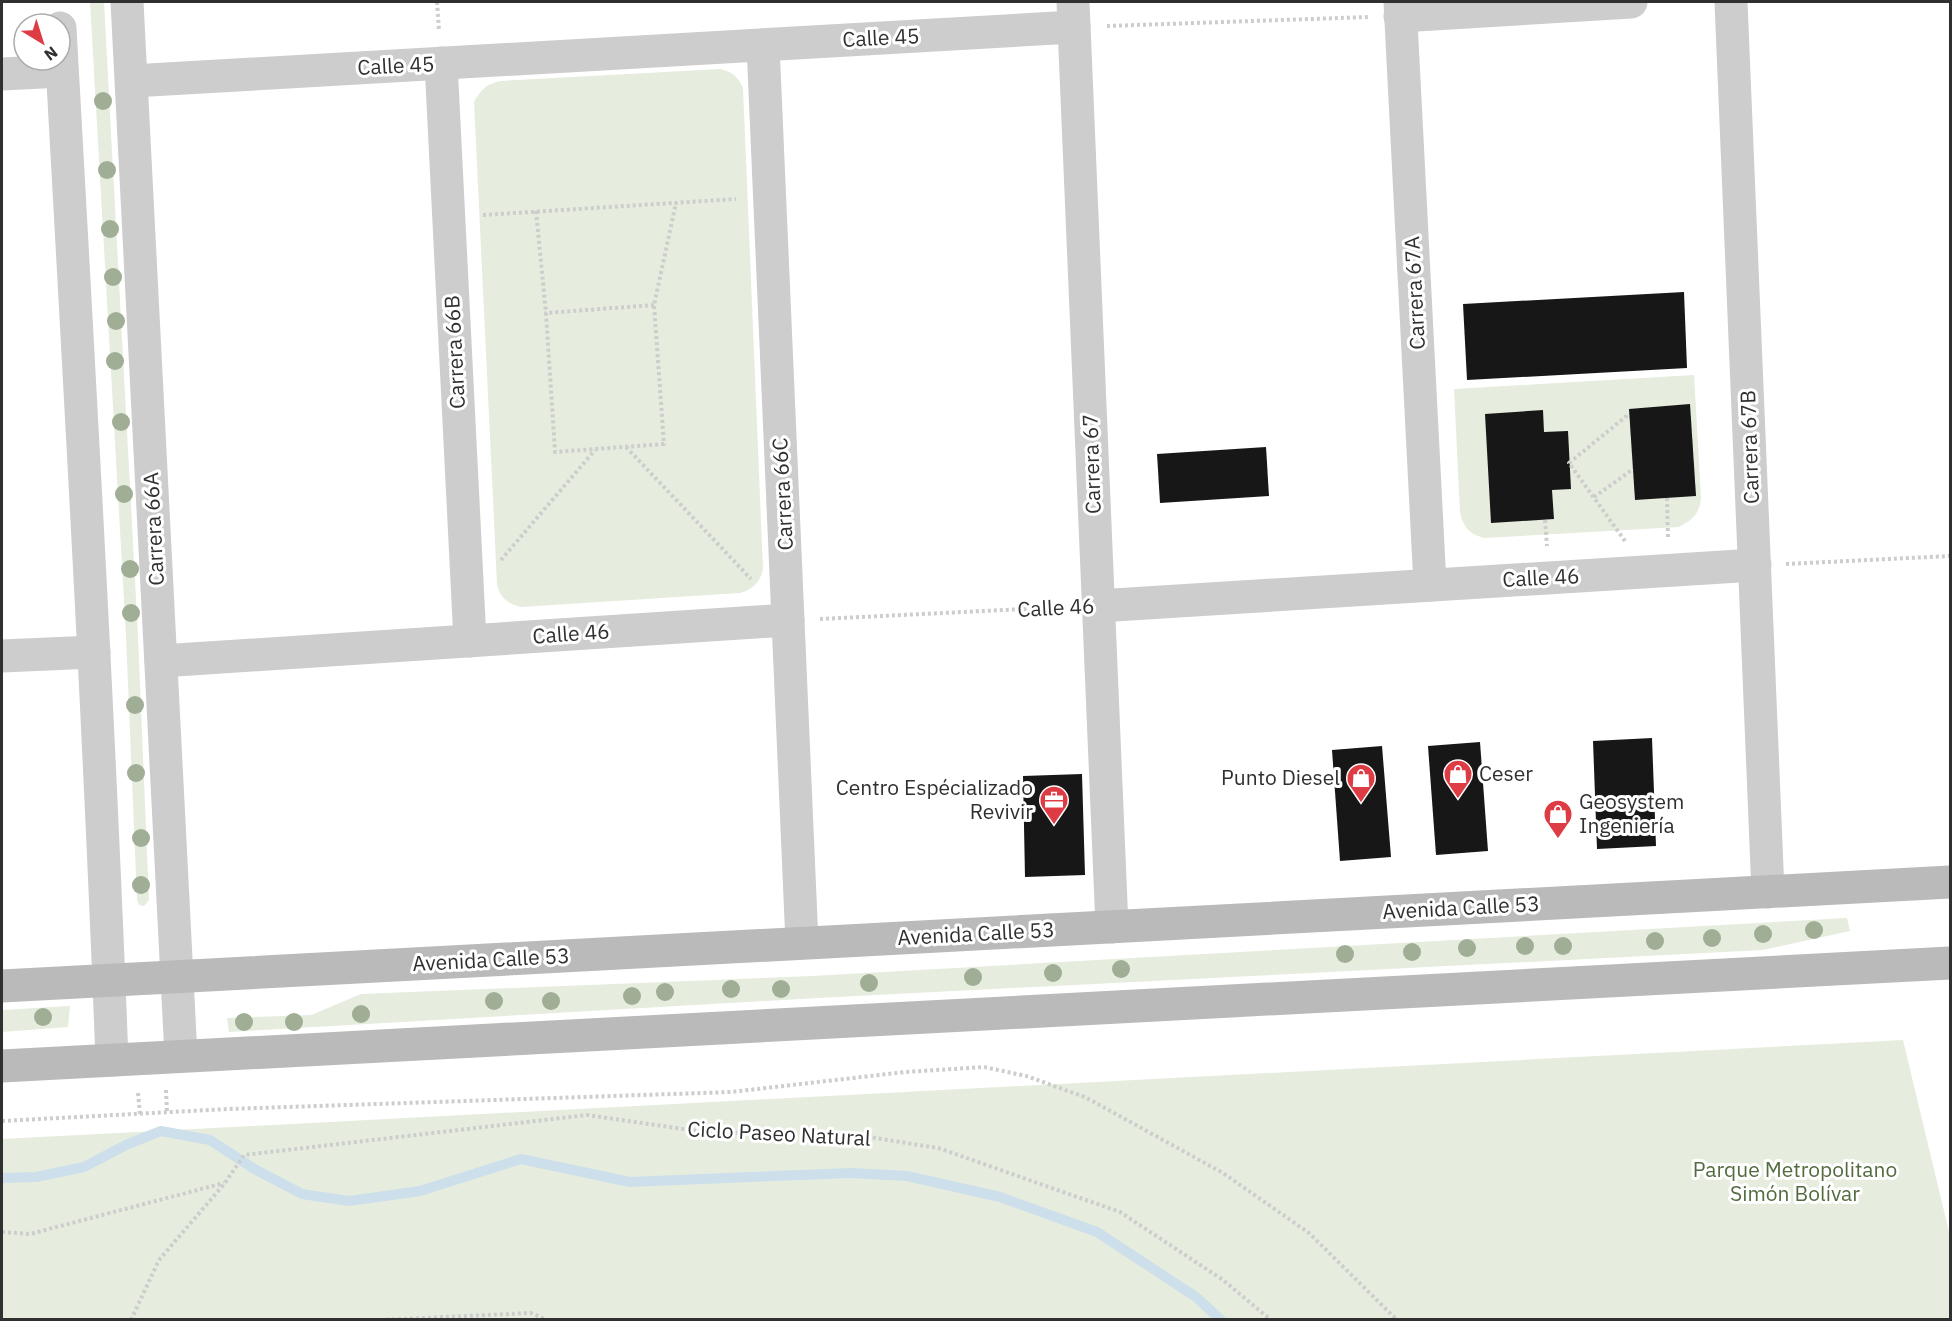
<svg xmlns="http://www.w3.org/2000/svg" width="1952" height="1321" viewBox="0 0 1952 1321" font-family="'IBM Plex Sans',sans-serif">
  <style>
    .green { fill: #e6eddf }
    .lines { fill: none; stroke-linecap: round; stroke-linejoin: round }
    .stream { stroke: #cddfeb; stroke-width: 10 }
    .building { fill: #171717 }
    .path { stroke: #cdcdcd; stroke-width: 4; stroke-dasharray: 3 3; stroke-linecap: butt }
    .minor { stroke: #cdcdcd; stroke-width: 33 }
    .tertiary { stroke: #cdcdcd; stroke-width: 33 }
    .secondary { stroke: #bababa; stroke-width: 33 }
    .tree { fill: #a0ae95 }
    .labels { text-anchor: middle; stroke-width: 6; stroke-linejoin: round; paint-order: stroke }
    .street-label { font-size: 21px; fill: #303030; stroke: #fff }
    .poi-label { font-size: 21px; fill: #303030; stroke: #fff; text-anchor: start }
    .park-label { font-size: 21px; fill: #536b3f; stroke: #fff }
  </style>
  <rect width="100%" height="100%" fill="#fff"/>
  <!-- green -->
  <g class="green">
    <path d="M90 2H104L138 636 149 900 144 906 139 905 137 900 126 636Z"/>
    <path d="M720 69C733 72 738 77 743 88L763 569C760 583 753 589 740 593L521 607C507 603 500 598 497 584L474 102C480 90 488 83 501 81Z"/>
    <path d="M1694 375 1701 497C1700 513 1693 520 1679 527L1484 538C1469 534 1463 527 1460 512L1454 389Z"/>
    <path d="M1847 918 1850 931 1763 950 817 998 229 1032 227 1018 311 1015 361 994 812 976Z"/>
    <path d="M70 1006 68 1027 2 1032V1010Z"/>
    <path d="M1903 1040 1950 1236V1319H2V1139Z"/>
  </g>
  <g class="lines">
    <!-- stream -->
    <path class="stream" d="M2 1178 36 1177 84 1167 128 1144 161 1131 210 1140 256 1170 302 1194 349 1201 420 1191 521 1159 630 1182 850 1173 907 1176 1000 1197 1097 1232 1196 1297 1221 1320"/>
  </g>
  <!-- building -->
  <g class="building">
    <path d="M1684 292 1687 368 1467 380 1463 304Z"/>
    <path d="M1690 404 1696 496 1635 500 1629 409Z"/>
    <path d="M1543 410 1544 432 1568 431 1571 489 1552 490 1554 519 1491 523 1485 414Z"/>
    <path d="M1266 447 1269 496 1160 503 1157 454Z"/>
    <path d="M1652 738 1656 846 1597 849 1593 741Z"/>
    <path d="M1480 742 1488 851 1436 855 1428 746Z"/>
    <path d="M1382 746 1391 857 1340 861 1332 750Z"/>
    <path d="M1082 774 1085 875 1025 877 1023 776Z"/>
  </g>
  <g class="lines">
    <!-- path -->
    <g class="path">
      <path d="M437 2 439 31"/>
      <path d="M1107 26 1369 17"/>
      <path d="M536 211 546 313"/>
      <path d="M483 215 736 199"/>
      <path d="M654 305 546 313 555 452 664 444 654 305 676 203"/>
      <path d="M626 447 751 579"/>
      <path d="M1594 497 1633 469"/>
      <path d="M1667 498 1668 539"/>
      <path d="M1545 520 1547 546"/>
      <path d="M1625 541 1569 463 1629 414"/>
      <path d="M501 560 595 450"/>
      <path d="M1786 564 1950 556"/>
      <path d="M820 619 1065 607"/>
      <path d="M166 1090 167 1112"/>
      <path d="M138 1093 140 1114"/>
      <path d="M2 1121 228 1109 731 1092 905 1072 984 1067 1026 1076 1085 1097 1223 1173 1309 1233 1397 1320"/>
      <path d="M2 1232 30 1234 224 1183"/>
      <path d="M131 1320 159 1260 225 1183 244 1155 587 1115 704 1132 863 1136 938 1148 1120 1212 1223 1280 1271 1320"/>
      <path d="M380 1320 531 1313 547 1320"/>
    </g>
    <!-- minor -->
    <g class="minor">
      <path d="M1073 2 1112 927"/>
      <path d="M1400 2 1430 585"/>
      <path d="M1731 2 1768 892"/>
      <path d="M1400 16 1631 2"/>
      <path d="M763 45 802 943"/>
      <path d="M441 63 470 641"/>
      <path d="M2 74 62 71"/>
      <path d="M132 81 1074 27"/>
      <path d="M1098 606 1755 565"/>
      <path d="M2 656 94 652"/>
      <path d="M161 661 788 620"/>
    </g>
    <!-- tertiary -->
    <g class="tertiary">
      <path d="M127 2 181 1056"/>
      <path d="M60 28C79 372 99 716 112 1060"/>
    </g>
    <!-- secondary -->
    <g class="secondary">
      <path d="M2 986 1950 882"/>
      <path d="M2 1066 1950 963"/>
    </g>
  </g>
  <!-- trees -->
  <g class="tree">
    <circle cx="103" cy="101" r="9"/>
    <circle cx="107" cy="170" r="9"/>
    <circle cx="110" cy="229" r="9"/>
    <circle cx="113" cy="277" r="9"/>
    <circle cx="116" cy="321" r="9"/>
    <circle cx="115" cy="361" r="9"/>
    <circle cx="121" cy="422" r="9"/>
    <circle cx="124" cy="494" r="9"/>
    <circle cx="130" cy="569" r="9"/>
    <circle cx="131" cy="613" r="9"/>
    <circle cx="135" cy="705" r="9"/>
    <circle cx="136" cy="773" r="9"/>
    <circle cx="141" cy="838" r="9"/>
    <circle cx="141" cy="885" r="9"/>
    <circle cx="1814" cy="930" r="9"/>
    <circle cx="1763" cy="934" r="9"/>
    <circle cx="1712" cy="938" r="9"/>
    <circle cx="1655" cy="941" r="9"/>
    <circle cx="1525" cy="946" r="9"/>
    <circle cx="1563" cy="946" r="9"/>
    <circle cx="1467" cy="948" r="9"/>
    <circle cx="1412" cy="952" r="9"/>
    <circle cx="1345" cy="954" r="9"/>
    <circle cx="1121" cy="969" r="9"/>
    <circle cx="1053" cy="973" r="9"/>
    <circle cx="973" cy="977" r="9"/>
    <circle cx="869" cy="983" r="9"/>
    <circle cx="731" cy="989" r="9"/>
    <circle cx="781" cy="989" r="9"/>
    <circle cx="665" cy="992" r="9"/>
    <circle cx="632" cy="996" r="9"/>
    <circle cx="494" cy="1001" r="9"/>
    <circle cx="551" cy="1001" r="9"/>
    <circle cx="361" cy="1014" r="9"/>
    <circle cx="43" cy="1017" r="9"/>
    <circle cx="244" cy="1022" r="9"/>
    <circle cx="294" cy="1022" r="9"/>
  </g>
  <!-- icons -->
  <defs>
    <g id="shop-pin" transform="scale(1.5)"><path d="M0 17L-7.5 6A9.5 9.5 0 1 1 7.5 6Z" fill="#de3c45" stroke="#fff"/><path d="M-5-2.5h2.3a2.7 3.5 0 0 1 5.4 0H5L5.5 6h-11ZM-1.5-2.5h3a1.5 2.3 0 0 0-3 0Z" fill="#fff"/></g>
    <g id="office-pin" transform="scale(1.5)"><path d="M0 17L-7.5 6A9.5 9.5 0 1 1 7.5 6Z" fill="#de3c45" stroke="#fff"/><path d="M-6-3h4V-5.5h4V-3h4V5H-6ZM-1-4.5V-3h2v-1.5ZM-6 0V1H6V0Z" fill="#fff"/></g>
  </defs>
  <g fill-rule="evenodd">
    <use href="#shop-pin" x="1458" y="774"/>
    <use href="#shop-pin" x="1361" y="778"/>
    <use href="#office-pin" x="1054" y="800"/>
    <use href="#shop-pin" x="1558" y="814"/>
  </g>
  <g class="labels">
    <!-- street labels -->
    <g class="street-label">
      <text transform="translate(881 38) rotate(-3)" y="7">Calle 45</text>
      <text transform="translate(396 66) rotate(-3)" y="7">Calle 45</text>
      <text transform="translate(1415 293) rotate(-93)" y="7">Carrera 67A</text>
      <text transform="translate(455 352) rotate(-93)" y="7">Carrera 66B</text>
      <text transform="translate(1750 447) rotate(-92)" y="7">Carrera 67B</text>
      <text transform="translate(1092 464) rotate(-92)" y="7">Carrera 67</text>
      <text transform="translate(783 494) rotate(-93)" y="7">Carrera 66C</text>
      <text transform="translate(154 529) rotate(-93)" y="7">Carrera 66A</text>
      <text transform="translate(1541 578) rotate(-3)" y="7">Calle 46</text>
      <text transform="translate(1056 608) rotate(-3)" y="7">Calle 46</text>
      <text transform="translate(571 634) rotate(-4)" y="7">Calle 46</text>
      <text transform="translate(1461 908) rotate(-3)" y="7">Avenida Calle 53</text>
      <text transform="translate(976 934) rotate(-3)" y="7">Avenida Calle 53</text>
      <text transform="translate(491 960) rotate(-3)" y="7">Avenida Calle 53</text>
      <text transform="translate(779 1134) rotate(3)" y="7">Ciclo Paseo Natural</text>
    </g>
    <!-- poi labels -->
    <g class="poi-label">
      <text x="1479" y="781">Ceser</text>
      <text x="1340" y="785" text-anchor="end">Punto Diesel</text>
      <text x="1033" y="795" text-anchor="end">Centro Espécializado<tspan x="1033" dy="24">Revivir</tspan></text>
      <text x="1579" y="809">Geosystem<tspan x="1579" dy="24">Ingeniería</tspan></text>
    </g>
    <!-- park labels -->
    <g class="park-label">
      <text x="1795" y="1177">Parque Metropolitano<tspan x="1795" dy="24">Simón Bolívar</tspan></text>
    </g>
  </g>
  <!-- border -->
  <rect width="1952" height="1321" fill="none" stroke="#303030" stroke-width="6"/>
  <!-- north arrow -->
  <g transform="translate(42 42) rotate(142)"><circle r="28" fill="#ffffff" stroke="#acacac" stroke-width="1.5"/>
  <path d="M0-4.5L10 22L0 15L-10 22Z" fill="#de3c45"/>
  <text y="-9" font-size="16" font-weight="bold" text-anchor="middle" fill="#303030">N</text>
  </g>
</svg>
